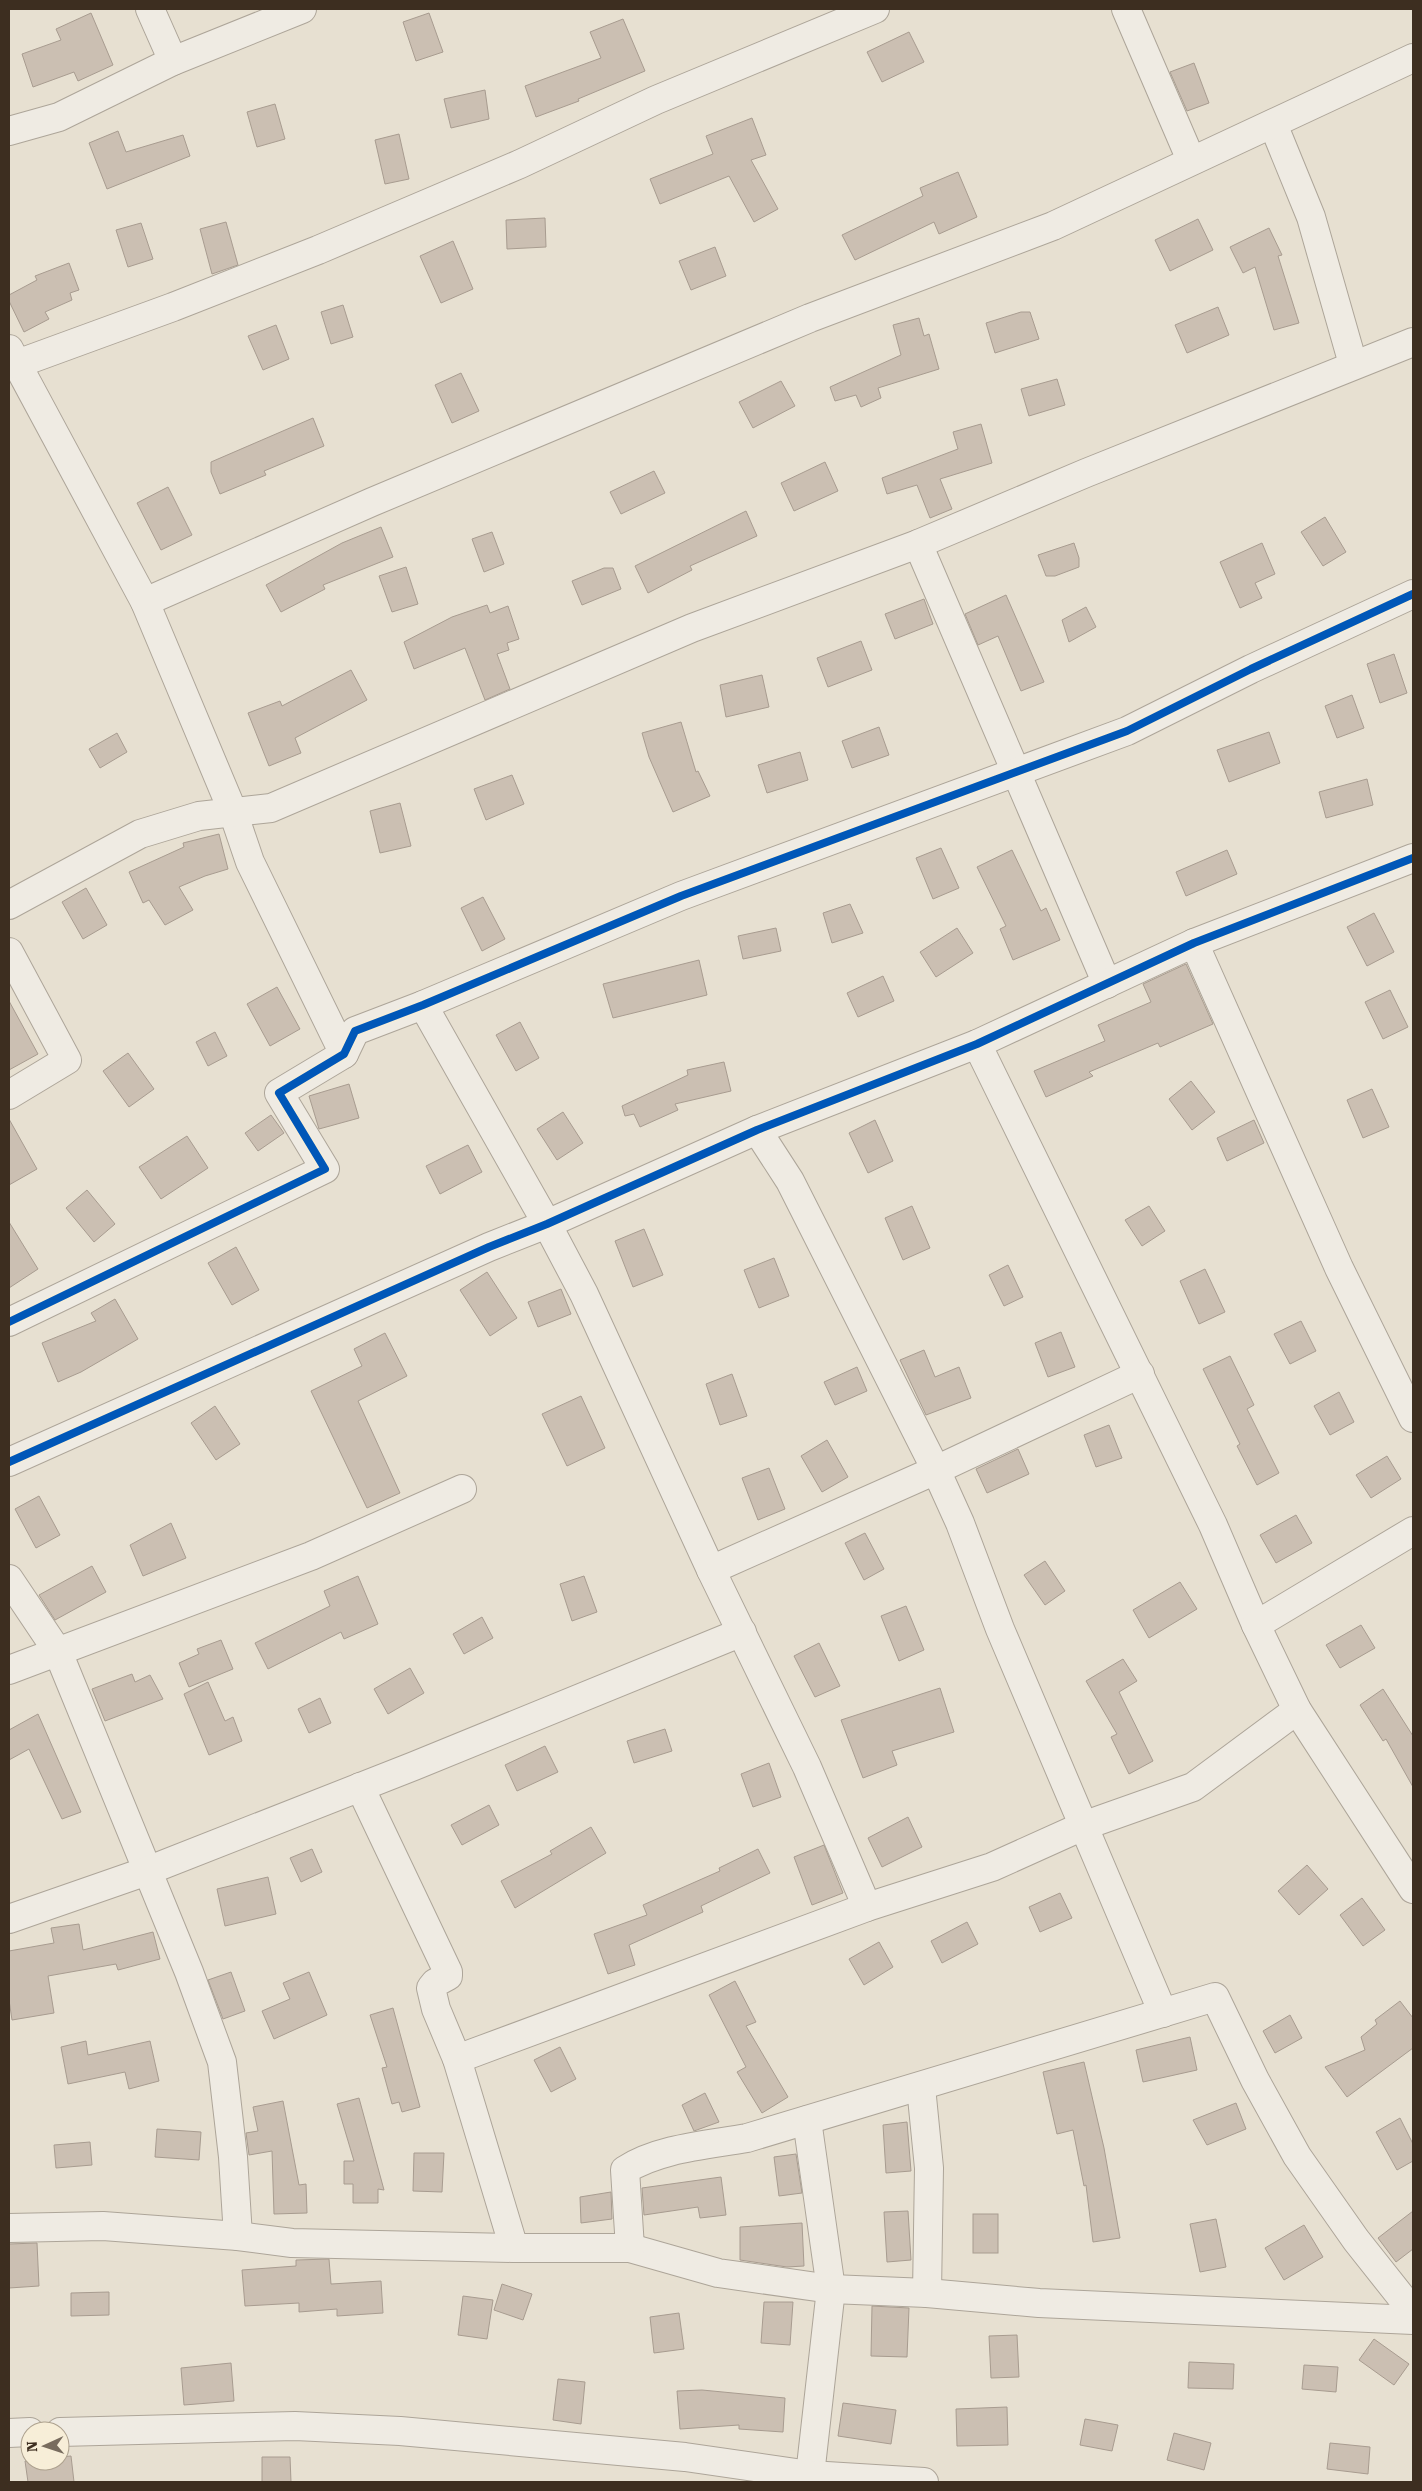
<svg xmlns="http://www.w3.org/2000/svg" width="1422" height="2491" viewBox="0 0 1422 2491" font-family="'Roboto Serif',serif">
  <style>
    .building { fill: #cbbfb2; stroke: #a89c90 }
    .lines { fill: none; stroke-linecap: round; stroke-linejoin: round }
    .minor-casing { stroke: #ada599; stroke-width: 30 }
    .minor { stroke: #efebe3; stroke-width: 28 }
    .cycleway-casing { stroke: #f7eed8; stroke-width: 11 }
    .cycleway { stroke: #0057b8; stroke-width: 8 }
  </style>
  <rect width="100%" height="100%" fill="#e7e0d1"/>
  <!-- building -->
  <g class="building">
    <path d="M91 13 113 65 78 81 74 72 33 87 22 54 61 40 56 29Z"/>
    <path d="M429 13 443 52 416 61 403 22Z"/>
    <path d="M623 19 645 71 578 99 579 101 536 117 525 86 601 58 590 32Z"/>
    <path d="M909 32 924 62 882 82 867 52Z"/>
    <path d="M1194 63 1209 103 1187 111 1170 72Z"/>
    <path d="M485 90 489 119 451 128 444 99Z"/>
    <path d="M275 104 285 139 257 147 247 112Z"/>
    <path d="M752 118 766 155 751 160 778 209 754 222 729 176 660 204 650 179 713 154 706 136Z"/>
    <path d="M118 131 126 152 183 135 190 156 107 189 89 143Z"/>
    <path d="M399 134 409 179 385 184 375 140Z"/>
    <path d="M958 172 977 217 939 234 934 222 855 260 842 235 923 196 920 188Z"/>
    <path d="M545 218 546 247 507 249 506 220Z"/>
    <path d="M1198 219 1213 250 1170 271 1155 240Z"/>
    <path d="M226 222 238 265 212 274 200 229Z"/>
    <path d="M141 223 153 259 128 267 116 230Z"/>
    <path d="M1269 228 1282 255 1278 256 1299 323 1274 330 1255 267 1243 273 1230 247Z"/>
    <path d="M453 241 473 289 441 303 420 256Z"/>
    <path d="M715 247 726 276 691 290 679 261Z"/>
    <path d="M69 263 79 290 70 293 72 300 45 312 49 319 24 332 9 301V295L37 280 35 276Z"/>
    <path d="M343 305 353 337 331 344 321 312Z"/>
    <path d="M1218 307 1229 335 1187 353 1175 325Z"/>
    <path d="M1021 312H1030L1039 339 995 353 986 323Z"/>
    <path d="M919 318 924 336 929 334 939 369 878 388 881 398 861 407 856 395 835 401 830 387 901 355 893 325Z"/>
    <path d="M276 325 289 359 263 370 248 336Z"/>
    <path d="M461 373 479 411 452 423 435 385Z"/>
    <path d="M1057 379 1065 405 1029 416 1021 389Z"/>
    <path d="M781 381 795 406 753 428 739 402Z"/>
    <path d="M313 418 324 446 264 471 266 475 220 494 211 472V462Z"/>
    <path d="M981 424 992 463 940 479 952 509 930 518 917 485 887 494 882 478 958 449 953 432Z"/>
    <path d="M825 462 838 491 794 511 781 483Z"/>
    <path d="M654 471 665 493 621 514 610 492Z"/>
    <path d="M168 487 192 535 161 550 137 503Z"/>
    <path d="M746 511 757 536 690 566 692 570 648 593 635 566Z"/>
    <path d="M1325 517 1346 552 1323 566 1301 532Z"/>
    <path d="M381 527 393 557 323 585 325 589 281 612 266 585 342 543Z"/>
    <path d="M492 532 504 564 484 572 472 539Z"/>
    <path d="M1074 543 1079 558V567L1055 576H1046L1038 555Z"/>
    <path d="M1262 543 1275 574 1255 583 1262 598 1240 608 1220 562Z"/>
    <path d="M406 567 418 604 392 612 379 576Z"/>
    <path d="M604 568H613L621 589 582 605 572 581Z"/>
    <path d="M1006 595 1044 682 1021 691 998 636 978 645 965 614Z"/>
    <path d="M924 599 933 624 895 639 885 614Z"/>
    <path d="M487 605 490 613 508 606 519 639 507 643 509 650 497 654 510 689 485 700 465 648 414 669 404 642 452 617Z"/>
    <path d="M1086 607 1096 627 1069 642 1062 620Z"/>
    <path d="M861 641 872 670 828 687 817 658Z"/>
    <path d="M1394 654 1407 693 1380 703 1367 664Z"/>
    <path d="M351 670 367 700 295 738 301 753 269 766 248 713 280 701 282 706Z"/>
    <path d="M762 675 769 707 726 717 720 685Z"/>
    <path d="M1352 695 1364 728 1337 738 1325 706Z"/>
    <path d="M681 722 696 772 698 771 710 796 673 812 649 757 642 733Z"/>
    <path d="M879 727 889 755 852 768 842 741Z"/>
    <path d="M1269 732 1280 763 1229 782 1217 750Z"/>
    <path d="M117 733 127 752 100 768 89 749Z"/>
    <path d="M800 752 808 780 767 793 758 765Z"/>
    <path d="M512 775 524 804 486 820 474 789Z"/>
    <path d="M1367 779 1373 805 1326 818 1319 792Z"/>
    <path d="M400 803 411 846 380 853 370 811Z"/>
    <path d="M219 834 228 869 205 876 179 887 193 910 165 925 149 900 143 903 129 872 184 847 183 843Z"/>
    <path d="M941 848 959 888 933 899 916 858Z"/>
    <path d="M1012 850 1041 911 1046 908 1060 940 1013 960 1000 929 1006 926 977 867Z"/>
    <path d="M1227 850 1237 874 1186 896 1176 872Z"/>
    <path d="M86 888 107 925 83 939 62 902Z"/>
    <path d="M483 897 505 939 482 951 461 908Z"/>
    <path d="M850 904 863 933 832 943 823 913Z"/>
    <path d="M1374 913 1394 952 1367 966 1347 927Z"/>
    <path d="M776 928 781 951 743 959 738 936Z"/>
    <path d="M957 928 973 953 936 977 920 952Z"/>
    <path d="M699 960 707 995 613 1018 603 984Z"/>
    <path d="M1186 964 1213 1024 1160 1047 1158 1043 1089 1072 1093 1076 1046 1097 1034 1071 1105 1041 1098 1025 1151 1002 1143 984Z"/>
    <path d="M883 976 894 1001 858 1017 847 993Z"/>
    <path d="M277 987 300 1029 270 1046 247 1004Z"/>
    <path d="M1390 990 1408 1027 1383 1039 1365 1002Z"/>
    <path d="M9 1001 38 1054 9 1070Z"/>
    <path d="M520 1022 539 1058 516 1071 496 1035Z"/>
    <path d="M215 1032 227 1056 208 1066 196 1042Z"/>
    <path d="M128 1053 154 1089 129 1107 103 1071Z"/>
    <path d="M724 1062 731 1091 675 1104 678 1110 640 1127 634 1114 625 1116 622 1106 688 1075 687 1070Z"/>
    <path d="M1191 1081 1215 1112 1192 1130 1169 1099Z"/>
    <path d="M349 1084 359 1118 319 1129 309 1096Z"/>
    <path d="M1372 1089 1389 1127 1363 1138 1347 1100Z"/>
    <path d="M563 1112 583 1143 557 1160 537 1129Z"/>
    <path d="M271 1115 284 1133 258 1151 245 1133Z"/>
    <path d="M9 1119 37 1169 9 1185Z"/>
    <path d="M875 1120 893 1161 868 1173 849 1133Z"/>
    <path d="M1254 1120 1264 1143 1227 1161 1217 1138Z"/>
    <path d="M187 1136 208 1168 161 1199 139 1167Z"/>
    <path d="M468 1145 482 1172 440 1194 426 1166Z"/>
    <path d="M87 1190 115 1224 94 1242 66 1208Z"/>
    <path d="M912 1206 930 1248 903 1260 885 1218Z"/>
    <path d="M1149 1206 1165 1231 1142 1246 1125 1220Z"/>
    <path d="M9 1222 38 1269 9 1288Z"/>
    <path d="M644 1229 663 1275 633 1287 615 1241Z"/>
    <path d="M236 1247 259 1290 232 1305 208 1263Z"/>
    <path d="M774 1258 789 1296 759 1308 744 1270Z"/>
    <path d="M1008 1265 1023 1297 1004 1306 989 1275Z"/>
    <path d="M1205 1269 1225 1312 1199 1324 1180 1281Z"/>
    <path d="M487 1272 517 1318 490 1336 460 1290Z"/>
    <path d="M561 1289 571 1314 538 1327 528 1302Z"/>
    <path d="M115 1299 138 1339 81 1372 58 1382 42 1343 96 1321 91 1313Z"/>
    <path d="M1301 1321 1316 1351 1290 1364 1274 1334Z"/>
    <path d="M1061 1332 1075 1367 1048 1377 1035 1343Z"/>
    <path d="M385 1333 407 1376 358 1401 400 1493 367 1508 311 1391 362 1366 354 1349Z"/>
    <path d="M924 1350 935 1377 959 1367 971 1398 926 1415 900 1360Z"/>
    <path d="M1230 1356 1254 1405 1247 1409 1279 1473 1257 1485 1237 1446 1240 1444 1203 1369Z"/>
    <path d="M857 1367 867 1391 835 1405 824 1382Z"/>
    <path d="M732 1374 747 1416 720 1425 706 1384Z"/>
    <path d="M1339 1392 1354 1422 1330 1435 1314 1406Z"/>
    <path d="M581 1396 605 1448 567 1466 542 1414Z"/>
    <path d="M215 1406 240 1444 216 1460 191 1423Z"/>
    <path d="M1109 1425 1122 1458 1096 1467 1084 1435Z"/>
    <path d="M827 1440 848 1477 822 1492 801 1456Z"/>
    <path d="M1018 1449 1029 1474 987 1493 976 1469Z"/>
    <path d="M1387 1456 1401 1479 1371 1498 1356 1475Z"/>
    <path d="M769 1468 785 1509 758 1520 742 1478Z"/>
    <path d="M39 1496 60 1535 36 1548 15 1509Z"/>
    <path d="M1296 1515 1312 1543 1276 1563 1260 1535Z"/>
    <path d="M171 1523 186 1558 143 1576 130 1545Z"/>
    <path d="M865 1533 884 1569 864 1580 845 1543Z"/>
    <path d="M1045 1561 1065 1591 1045 1605 1024 1575Z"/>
    <path d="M92 1566 106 1592 55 1620 39 1595Z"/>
    <path d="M358 1576 378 1624 344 1639 341 1632 268 1669 255 1643 330 1606 324 1591Z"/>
    <path d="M584 1576 597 1612 572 1621 560 1584Z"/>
    <path d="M1180 1582 1197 1609 1149 1638 1133 1610Z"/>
    <path d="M906 1606 924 1650 899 1661 881 1616Z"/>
    <path d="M482 1617 493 1638 464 1654 453 1634Z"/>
    <path d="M1361 1625 1375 1648 1340 1668 1326 1645Z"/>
    <path d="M221 1640 233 1669 189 1687 179 1663 199 1654 197 1649Z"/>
    <path d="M819 1643 840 1686 815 1697 794 1656Z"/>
    <path d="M1123 1659 1137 1681 1119 1692 1153 1761 1129 1774 1111 1737 1117 1734 1086 1681Z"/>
    <path d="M410 1668 424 1693 388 1714 374 1689Z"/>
    <path d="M132 1674 135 1682 150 1675 163 1699 105 1721 92 1689Z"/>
    <path d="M208 1682 225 1721 233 1717 242 1741 209 1755 184 1694Z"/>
    <path d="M940 1688 954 1732 892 1751 897 1765 863 1778 841 1720Z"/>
    <path d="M1383 1689 1413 1736V1787L1386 1739 1383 1741 1360 1705Z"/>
    <path d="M320 1698 331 1723 309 1733 298 1709Z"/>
    <path d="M38 1714 81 1812 62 1819 29 1749 9 1760V1730Z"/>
    <path d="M665 1729 672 1751 634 1763 627 1741Z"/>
    <path d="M545 1746 558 1772 517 1791 505 1765Z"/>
    <path d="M769 1763 781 1797 753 1807 741 1774Z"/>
    <path d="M489 1805 499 1825 462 1845 451 1825Z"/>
    <path d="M908 1817 922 1847 882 1867 868 1838Z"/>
    <path d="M591 1827 606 1853 515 1908 501 1881 552 1854 550 1851Z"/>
    <path d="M824 1845 843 1893 812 1905 794 1857Z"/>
    <path d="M312 1849 322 1872 301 1882 290 1858Z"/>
    <path d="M758 1849 770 1873 701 1906 703 1912 629 1945 635 1965 608 1974 594 1934 647 1915 643 1905 720 1871 719 1868Z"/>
    <path d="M1307 1865 1328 1889 1299 1915 1278 1891Z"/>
    <path d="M268 1877 276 1914 225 1926 217 1889Z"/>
    <path d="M1060 1893 1072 1918 1040 1932 1029 1907Z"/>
    <path d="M1362 1898 1385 1930 1363 1946 1340 1915Z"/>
    <path d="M967 1922 978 1944 942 1963 931 1941Z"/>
    <path d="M79 1924 83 1950 153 1932 160 1959 118 1970 116 1964 48 1976 54 2013 12 2020 9 2000V1951L54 1943 51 1928Z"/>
    <path d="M879 1942 893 1967 864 1985 849 1959Z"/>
    <path d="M231 1972 245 2011 223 2019 208 1980Z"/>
    <path d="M309 1972 327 2015 274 2039 262 2011 290 1999 283 1983Z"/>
    <path d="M735 1981 756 2022 746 2026 788 2097 762 2113 737 2072 746 2067 709 1995Z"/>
    <path d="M1400 2001 1413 2018V2048L1347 2097 1325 2067 1365 2050 1361 2037 1377 2024 1375 2020Z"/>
    <path d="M393 2008 420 2107 402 2112 399 2102 392 2104 382 2068 387 2067 370 2015Z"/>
    <path d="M1290 2015 1302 2038 1275 2053 1263 2031Z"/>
    <path d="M1190 2037 1197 2070 1143 2082 1136 2050Z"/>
    <path d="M86 2041 88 2055 150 2041 159 2081 129 2089 125 2072 68 2084 61 2047Z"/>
    <path d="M560 2047 576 2079 551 2092 534 2060Z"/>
    <path d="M1084 2062 1104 2148 1120 2238 1093 2242 1086 2185 1084 2186 1073 2130 1057 2134 1043 2072Z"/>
    <path d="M705 2093 719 2122 694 2131 682 2105Z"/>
    <path d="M359 2098 384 2190 378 2189V2203H353V2184H344V2161H354L337 2104Z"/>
    <path d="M283 2101 299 2185 306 2184 307 2213 274 2214 272 2151 249 2155 246 2133 258 2131 253 2107Z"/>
    <path d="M1236 2103 1246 2129 1207 2145 1193 2120Z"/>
    <path d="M1400 2118 1413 2144V2161L1397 2170 1376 2132Z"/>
    <path d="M907 2122 911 2171 886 2173 883 2125Z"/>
    <path d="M157 2129 201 2132 199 2160 155 2157Z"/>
    <path d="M90 2142 92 2165 56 2168 54 2145Z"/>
    <path d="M414 2153H444L442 2192 413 2191Z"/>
    <path d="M796 2154 802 2193 779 2196 774 2157Z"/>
    <path d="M721 2177 726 2215 700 2218 698 2207 644 2215 642 2188Z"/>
    <path d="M611 2192 612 2219 581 2223 580 2197Z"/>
    <path d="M908 2211 911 2260 887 2262 884 2212Z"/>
    <path d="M1413 2211V2249L1396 2262 1378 2238Z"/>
    <rect x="973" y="2214" width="25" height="39"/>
    <path d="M1216 2219 1226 2267 1200 2272 1190 2224Z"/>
    <path d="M802 2223 804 2266 787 2267 740 2260V2227Z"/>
    <path d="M1304 2225 1323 2257 1284 2280 1265 2248Z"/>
    <path d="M37 2243 39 2286 9 2288V2244Z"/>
    <path d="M329 2259 331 2284 381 2281 383 2313 337 2316V2309L299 2312V2303L245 2306 242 2270 296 2266V2260Z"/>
    <path d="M502 2284 532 2294 523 2320 494 2310Z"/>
    <path d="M109 2292V2315L71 2316V2293Z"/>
    <path d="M463 2296 493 2300 487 2339 458 2335Z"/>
    <path d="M764 2302H793L790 2345 761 2343Z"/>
    <path d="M872 2306 909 2308 907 2357 871 2356Z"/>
    <path d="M679 2313 684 2349 654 2353 650 2317Z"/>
    <path d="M1017 2335 1019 2377 991 2378 989 2336Z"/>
    <path d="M1374 2339 1409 2364 1394 2385 1359 2360Z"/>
    <path d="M1189 2362 1234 2364 1233 2389 1188 2388Z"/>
    <path d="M231 2363 234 2401 184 2405 181 2368Z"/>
    <path d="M1304 2365 1338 2367 1336 2392 1302 2389Z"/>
    <path d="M558 2379 585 2382 581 2424 553 2420Z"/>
    <path d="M702 2390 785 2398 783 2432 739 2429V2425L680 2429 677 2391Z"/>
    <path d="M843 2403 896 2410 891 2444 838 2436Z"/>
    <path d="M1007 2407 1008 2445 957 2446 956 2409Z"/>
    <path d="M1085 2419 1118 2425 1112 2451 1080 2445Z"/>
    <path d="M1174 2433 1211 2443 1204 2470 1167 2460Z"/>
    <path d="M1330 2443 1370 2447 1368 2474 1327 2469Z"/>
    <path d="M71 2456 74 2482H28L25 2461H60V2457Z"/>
    <path d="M262 2457H290L291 2482H262Z"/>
  </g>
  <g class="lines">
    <!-- minor casing -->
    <g class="minor-casing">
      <g id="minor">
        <path d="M150 9 173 61"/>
        <path d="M1126 9 1191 160"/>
        <path d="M1273 124 1311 217 1353 364"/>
        <path d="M9 131 59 117 173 61 302 9"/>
        <path d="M9 349 145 602 233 812 250 862 344 1054"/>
        <path d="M17 364 173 307 318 250 520 164 656 100 875 9"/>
        <path d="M918 544 1107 984"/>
        <path d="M145 602 372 502 810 318 1053 226 1413 58"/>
        <path d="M9 905 140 834 199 816 271 808 692 628 918 544 1086 473 1413 342"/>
        <path d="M1194 943 1339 1268 1413 1418"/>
        <path d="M9 952 67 1060 9 1095"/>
        <path d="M423 1005 547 1224 584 1294 711 1570 807 1767 867 1907"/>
        <path d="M977 1044 1213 1525 1256 1625 1297 1710 1413 1889"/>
        <path d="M757 1130 790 1181 936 1470 960 1523 1000 1629 1163 2013"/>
        <path d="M9 1322 325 1169 279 1093 344 1054 355 1031 423 1005 681 896 1127 731 1251 669 1413 594"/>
        <path d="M9 1462 489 1247 547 1224 757 1130 977 1044 1194 943 1413 858"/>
        <path d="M711 1570 936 1470 1140 1374"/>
        <path d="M9 1579 58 1652 189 1972 222 2062 233 2157 238 2236"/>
        <path d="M1256 1625 1413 1531"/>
        <path d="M9 1670 311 1556 462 1489"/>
        <path d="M360 1787 448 1972V1976L435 1983 431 1988 436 2009 457 2059 514 2248"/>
        <path d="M9 1919 147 1871 414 1766 742 1632"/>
        <path d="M457 2059 867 1907 992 1867 1083 1826 1193 1787 1297 1710"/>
        <path d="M921 2087 929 2168 927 2293"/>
        <path d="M807 2120 831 2289 810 2475"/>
        <path d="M9 2228 103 2226 238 2236 292 2243 514 2248H630L718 2273 831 2289 927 2293 1039 2303 1413 2320"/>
        <path d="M630 2248 625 2170C659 2148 708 2145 747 2138L1215 1997 1255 2080 1297 2156 1356 2240 1402 2298 1413 2317"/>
        <path d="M60 2432 295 2426 400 2431 685 2457 810 2475 924 2482"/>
        <path d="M9 2433 30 2432"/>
      </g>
    </g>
    <!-- minor -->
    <use href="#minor" class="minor"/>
    <!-- cycleway casing -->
    <g class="cycleway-casing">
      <g id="cycleway">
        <path d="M9 1322 325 1169 279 1093 344 1054 355 1031 423 1005 681 896 1127 731 1251 669 1413 594"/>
        <path d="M9 1462 489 1247 547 1224 757 1130 977 1044 1194 943 1413 858"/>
      </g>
    </g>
    <!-- cycleway -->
    <use href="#cycleway" class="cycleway"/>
  </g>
  <!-- border -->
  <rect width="1422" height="2491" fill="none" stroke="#3d2e20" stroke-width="20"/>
  <!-- north arrow -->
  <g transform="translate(45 2446) rotate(267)"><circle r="24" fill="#f7eed8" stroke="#ada18e"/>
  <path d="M0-4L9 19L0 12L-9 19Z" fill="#786c5e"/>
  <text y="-8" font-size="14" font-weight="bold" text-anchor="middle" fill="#3d2e20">N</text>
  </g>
</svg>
